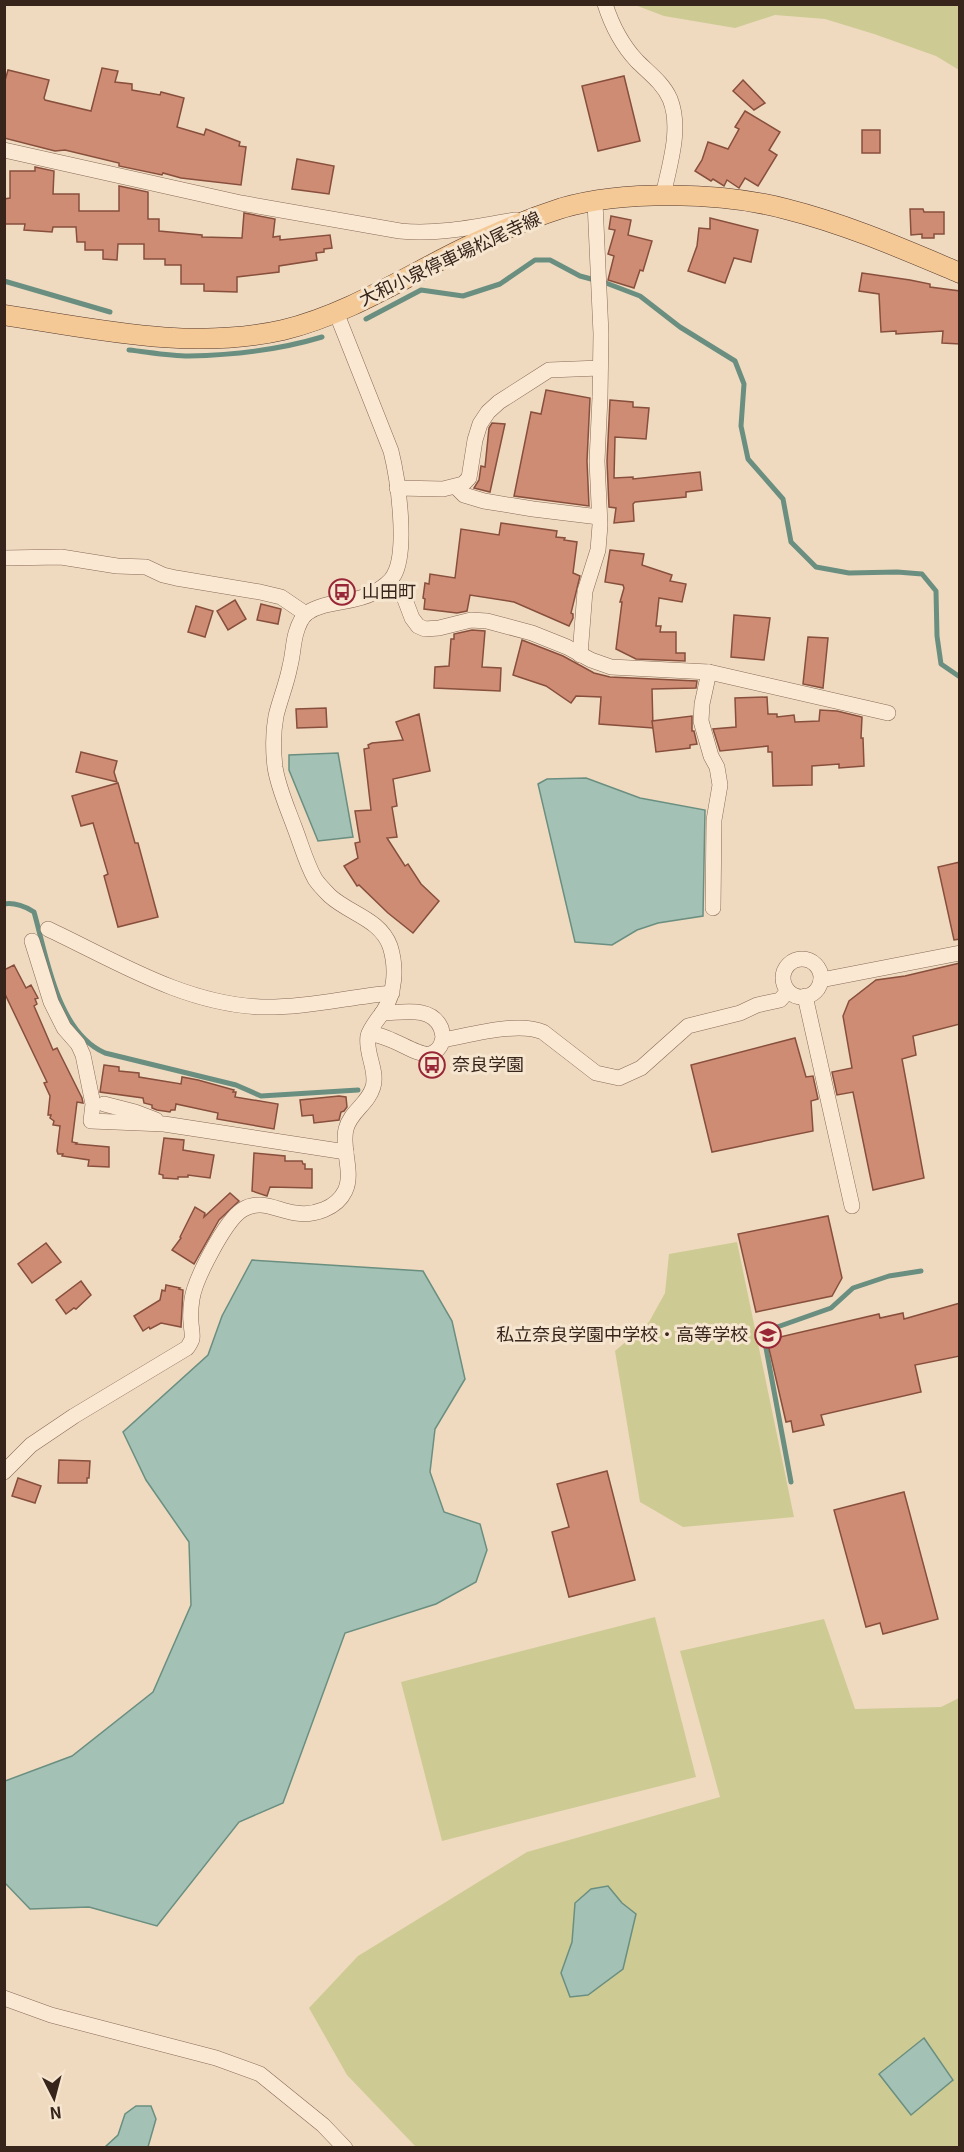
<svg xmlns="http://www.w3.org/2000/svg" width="964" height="2152" viewBox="0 0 964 2152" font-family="Georgia,'Noto Sans JP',serif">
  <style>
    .green { fill: #cdcb93 }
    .water { fill: #a3c1b4; stroke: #6a8f80; stroke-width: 1.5 }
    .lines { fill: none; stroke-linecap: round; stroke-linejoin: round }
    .stream { stroke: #6a8f80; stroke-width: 5 }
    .building { fill: #ce8c74; stroke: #884f3c; stroke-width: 1.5 }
    .minor-casing { stroke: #886a57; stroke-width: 16 }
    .major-casing { stroke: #56392c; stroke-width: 21 }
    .minor { stroke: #fae8d3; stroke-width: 15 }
    .major { stroke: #f4c996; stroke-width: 20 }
    .labels { text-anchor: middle; stroke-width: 6; stroke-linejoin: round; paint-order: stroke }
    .street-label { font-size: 18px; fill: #37251c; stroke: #f6e5cf }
    .poi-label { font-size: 18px; fill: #37251c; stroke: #f6e5cf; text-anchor: start }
  </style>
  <rect width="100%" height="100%" fill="#efdac0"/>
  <!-- green -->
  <g class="green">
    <path d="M635 5H959V70L936 56 874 34 825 19 775 15 735 28 664 16Z"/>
    <path d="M737 1242 794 1517 683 1527 640 1502 615 1351 649 1322 665 1293 669 1254Z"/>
    <path d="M655 1617 696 1777 442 1841 401 1682Z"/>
    <path d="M824 1619 855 1709 941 1707 959 1698V2147H416L347 2075 309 2008 358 1956 527 1852 720 1797 680 1651Z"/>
  </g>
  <!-- water -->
  <g class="water">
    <path d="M338 753 353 837 318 841 289 770V755Z"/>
    <path d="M586 778 640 798 705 810 703 916 658 923 637 930 612 945 575 942 538 784 547 779Z"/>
    <path d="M252 1260 423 1271 452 1321 465 1379 435 1429 430 1472 444 1512 480 1524 487 1550 476 1582 436 1604 345 1633 283 1803 239 1822 157 1926 89 1907 30 1909 5 1883V1781L72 1756 153 1692 191 1605 189 1542 146 1480 123 1432 208 1355 222 1316Z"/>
    <path d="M608 1886 622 1903 636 1914 623 1969 588 1995 570 1997 561 1973 572 1942 575 1903 591 1889Z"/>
    <path d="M924 2038 953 2080 911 2115 879 2074Z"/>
    <path d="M136 2106H151L156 2119 148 2147H105L118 2135 125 2114Z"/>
  </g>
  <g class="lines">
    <!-- stream -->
    <g class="stream">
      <path d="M4 281 110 312"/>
      <path d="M366 319 421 290 463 296 500 284 535 260H550L580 276 606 283 640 296 680 327 735 361 744 384 741 426 748 459 783 499 791 542 816 567 849 573 897 572 922 574 936 591 937 636 941 664 960 677"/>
      <path d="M129 350C148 352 169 356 189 356 234 355 279 350 322 337"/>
      <path d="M4 904C14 902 27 907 34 912 47 957 57 1032 105 1053L236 1085 261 1096 358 1090"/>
      <path d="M791 1482 763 1332 831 1308 853 1288 889 1276 921 1271"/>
    </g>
  </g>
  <!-- building -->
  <g class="building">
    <path d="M102 68 118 71 115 82 132 84V90L160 95 161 92 184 98 177 127 204 135 206 129 240 142 239 146 246 147 241 185 181 178 163 173 162 175 119 166V163L65 150 55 151 4 138V84L8 70 49 80 44 98 45 100 91 111Z"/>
    <path d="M624 76 640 141 598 151 582 86Z"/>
    <path d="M743 80 765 103 754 110 733 91Z"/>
    <path d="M745 111 780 132 769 150 777 155 758 186 745 178 739 188 727 180 724 186 713 179 711 181 695 171 702 160 708 142 728 149 739 129 735 127Z"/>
    <rect x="862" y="130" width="18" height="23"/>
    <path d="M297 159 334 166 329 194 292 189Z"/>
    <path d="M35 167 54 171 53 194H79V211H119V186L148 192V219H159V231L202 235V237L242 238 244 213 275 219 273 237 280 236V240L330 235 332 248 324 249V252L316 253 317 260 279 266V272L237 277V292L204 291V284H181V265H165V259H144V244H118L117 260 103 259V250H85V242H77L76 227H53L52 232 24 230 25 224H4V199L10 198V171H35Z"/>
    <path d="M910 209H923L924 212H944V234H934V238H922V234L911 235Z"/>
    <path d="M611 216 631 220 628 235 652 241 643 271 640 270 634 288 608 280 614 256 608 254 615 230 609 229Z"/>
    <path d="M710 218 758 230 751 262 734 258 725 283 688 271 697 246 699 228 710 229Z"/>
    <path d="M862 273 910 280 930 284V287L960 291V344L942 343 943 331 896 334V331L881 332 879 294 859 291Z"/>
    <path d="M546 390 590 398 587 461 589 506 514 496 531 412 541 414Z"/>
    <path d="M610 400 633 402V407L649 408 646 439 615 437 614 478 633 477V479L700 472 702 490 686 492V497L635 502 633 504 634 521 614 523 616 508 609 507 607 461Z"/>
    <path d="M492 423 505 424 490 492 474 488 479 480 481 466 485 467 489 428Z"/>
    <path d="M501 523 557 531 556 537 565 538 564 540 577 542 573 573 580 576 571 613 573 614V618L569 626 514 602 470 595 467 611 457 613 424 609 425 599 423 598 425 583 429 584 430 574 455 578 461 529 499 535Z"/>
    <path d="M610 550 644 554 642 565 672 575 670 581 686 584 682 602 659 598 656 626H661L660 632H676V653H685V661L636 659 616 649 622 602H620L624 588 623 585 605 582Z"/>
    <path d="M235 600 246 619 228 630 217 611Z"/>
    <path d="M261 604 281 609 278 624 257 620Z"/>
    <path d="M196 606 213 611 205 637 188 632Z"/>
    <path d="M734 615 770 618 764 660 731 657Z"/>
    <path d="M472 630 485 631 482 667 501 668 500 691 434 688 435 667 449 666 451 639H454V634Z"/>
    <path d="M808 637 828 638 823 688 803 684Z"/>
    <path d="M522 640 563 656 594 673 610 677 697 681 696 688 652 689 653 728 599 724 601 697 576 696 571 703 546 686 513 675Z"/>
    <path d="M767 697 768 714H777V717L794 715 795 722 819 721 820 710 837 711 862 717 861 738H863L864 766 839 768V764L812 766V785L773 786 772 752H768V746L720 751 713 729 736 727 735 698Z"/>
    <path d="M326 708 327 727 297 728 296 709Z"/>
    <path d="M419 714 430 771 393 779 397 806 392 807 397 837 387 838 405 866 408 864 421 884 439 901 413 933 388 913 359 885 357 886 344 866 358 858 355 843 360 842 355 811 371 810 364 749 369 748 368 745 372 743 403 740 396 722Z"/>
    <path d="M692 716V731H694L697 744 690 745V748L656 752 652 721Z"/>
    <path d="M81 752 117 761 114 772 117 782 76 772Z"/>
    <path d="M118 783 135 843H138L158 917 118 927 104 876 108 874 93 823 81 826 72 796Z"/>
    <path d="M960 862V939L954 940 938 867Z"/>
    <path d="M960 963V1024L913 1036 916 1055 902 1059 924 1178 873 1190 853 1092 837 1095 832 1072 852 1068 843 1016 849 1001 876 980 905 976Z"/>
    <path d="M14 965 26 988 31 985 38 998 35 999 37 1004 34 1006 53 1050 57 1048 82 1098 83 1103 77 1102 72 1142 77 1143 76 1144 109 1147V1167L88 1166 89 1160 62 1156 63 1154H58L57 1151 60 1126 53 1125 54 1121 50 1118 51 1115H48L50 1096 44 1083 47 1082 4 992V970Z"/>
    <path d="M795 1038 806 1077 813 1076 818 1099 811 1101 813 1131 712 1152 691 1065Z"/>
    <path d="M104 1065 119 1067V1071L139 1073V1077L181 1084 182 1077 198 1080 234 1090 233 1092H236L235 1097 278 1104 274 1129 217 1119 218 1113 176 1104 175 1110H171L170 1112 157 1110 152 1108V1105L144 1103 143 1098 100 1092Z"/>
    <path d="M339 1096 346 1097 347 1107 344 1111 341 1112 339 1120 314 1123 313 1115 302 1116 300 1100Z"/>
    <path d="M164 1138 184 1140 183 1150 214 1155 210 1178 188 1175V1177H178V1179L163 1178V1175L159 1174Z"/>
    <path d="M254 1153 285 1156V1161H302L303 1164H305V1169H312V1188L270 1187 267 1196 252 1191Z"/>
    <path d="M230 1193 239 1201 219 1220 194 1264 172 1250 181 1238 180 1237 195 1207 205 1213 204 1217Z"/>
    <path d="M828 1216 842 1278 832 1296 756 1312 738 1234Z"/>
    <path d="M46 1243 61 1262 32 1283 18 1264Z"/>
    <path d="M81 1281 91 1295 76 1309 74 1308 66 1314 56 1300Z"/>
    <path d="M166 1285 180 1288 179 1289 183 1290 181 1327 161 1323 150 1329 149 1327 143 1331 134 1316 160 1300 162 1290 165 1291Z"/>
    <path d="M960 1303V1356L915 1365 921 1392 821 1415 824 1425 793 1432 791 1421 786 1422 767 1340 879 1314 880 1318 903 1313 904 1319Z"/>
    <path d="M59 1460 90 1461 89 1478H87V1483H58Z"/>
    <path d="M607 1471 635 1580 569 1597 552 1532 569 1527 557 1484Z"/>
    <path d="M18 1478 41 1486 35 1503 12 1496Z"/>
    <path d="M904 1492 938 1619 883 1634 880 1623 866 1627 834 1510Z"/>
  </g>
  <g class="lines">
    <!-- minor casing -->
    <g class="minor-casing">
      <g id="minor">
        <path d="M605 4C612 26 621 44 637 61 649 73 663 83 670 99 682 129 669 166 663 196"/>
        <path d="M4 150 241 203 400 231C439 235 477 226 515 220"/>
        <path d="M456 487 464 495 484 501 533 509 599 517"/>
        <path d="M397 488 443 489 463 484 469 478 475 440 480 424 488 412 499 402 549 370 600 368"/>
        <path d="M4 558 61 557 117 566 146 567 163 575 176 578 260 592 281 597 306 614"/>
        <path d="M390 582 404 597 412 618 418 626 425 629 439 628 471 620 487 621 532 633 567 647 591 660 611 667 709 672 888 713"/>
        <path d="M580 655 585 591 598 550 600 525 597 461 600 397 601 334 595 202"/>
        <path d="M709 672 702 704 701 721 711 756 717 767 720 785 714 820 713 908"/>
        <path d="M48 929C116 961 184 1004 261 1007 305 1008 348 997 392 993"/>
        <path d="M32 941 51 1002 64 1028 78 1044 83 1055 93 1104 91 1121 164 1124 346 1152"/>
        <circle cx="802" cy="978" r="19"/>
        <path d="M821 980 960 953"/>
        <path d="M805 996 852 1206"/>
        <path d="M369 1034C390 1034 417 1057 430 1054 436 1052 441 1047 442 1041 444 1037 442 1032 441 1028 431 1005 402 1013 382 1013"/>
        <path d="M443 1040C471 1035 518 1021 543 1032L596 1073 619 1078 641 1068 688 1026 740 1013 757 1005 780 1000 788 991"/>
        <path d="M104 1104 135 1112 156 1120"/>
        <path d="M4 1472 31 1445 74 1416 187 1348C188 1347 192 1340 192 1339 193 1334 191 1327 191 1322 190 1314 191 1306 192 1299 195 1279 225 1221 242 1210 260 1198 278 1211 296 1213 314 1216 337 1208 345 1191 354 1173 341 1148 346 1129 350 1112 368 1104 373 1087 378 1071 365 1053 368 1036 370 1028 378 1019 383 1012 395 993 397 968 390 946 380 919 350 914 330 896 325 891 319 885 315 879 306 863 301 844 294 826 287 807 278 787 275 767 273 750 273 732 276 716 280 699 287 683 290 666 293 655 293 643 296 633 298 626 302 617 307 613 326 600 353 604 373 593 380 589 390 583 394 575 408 550 398 479 391 451L336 312"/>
        <path d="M4 1998 51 2015 216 2058 260 2074 323 2125 345 2148"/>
      </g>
    </g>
    <!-- major casing -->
    <g class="major-casing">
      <path id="major" d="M4 315C96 329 191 351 283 330 357 312 419 267 488 237 512 226 537 216 562 208 626 190 722 192 786 209 846 224 903 249 960 273"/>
    </g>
    <!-- minor -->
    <use href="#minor" class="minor"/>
    <!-- major -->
    <use href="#major" class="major"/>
  </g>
  <!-- icons -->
  <defs>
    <g id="bus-ring" transform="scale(1.35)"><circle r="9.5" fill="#f6e5cf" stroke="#992637" stroke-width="1.5"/><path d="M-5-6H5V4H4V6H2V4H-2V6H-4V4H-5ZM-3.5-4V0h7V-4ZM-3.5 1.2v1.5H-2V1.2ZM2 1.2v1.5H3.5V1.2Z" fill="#992637"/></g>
    <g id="school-ring" transform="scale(1.35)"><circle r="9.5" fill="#f6e5cf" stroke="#992637" stroke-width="1.5"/><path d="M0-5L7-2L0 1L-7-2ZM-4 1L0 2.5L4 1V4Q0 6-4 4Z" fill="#992637"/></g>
  </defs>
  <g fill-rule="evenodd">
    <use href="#bus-ring" x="342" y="592"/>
    <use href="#bus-ring" x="432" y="1065"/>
    <use href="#school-ring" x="768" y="1335"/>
  </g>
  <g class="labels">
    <!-- street labels -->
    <g class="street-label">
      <text transform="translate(450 259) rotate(-25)" y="6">大和小泉停車場松尾寺線</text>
    </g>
    <!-- poi labels -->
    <g class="poi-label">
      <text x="362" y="598">山田町</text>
      <text x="452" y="1071">奈良学園</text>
      <text x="748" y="1341" text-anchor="end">私立奈良学園中学校・高等学校</text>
    </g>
  </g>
  <!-- border -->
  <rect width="964" height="2152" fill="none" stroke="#37251c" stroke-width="12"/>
  <!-- north arrow -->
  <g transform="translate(54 2098) rotate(174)" stroke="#f6e5cf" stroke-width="4.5" paint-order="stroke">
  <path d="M0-4.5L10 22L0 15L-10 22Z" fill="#37251c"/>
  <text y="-9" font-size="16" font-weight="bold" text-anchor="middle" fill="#37251c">N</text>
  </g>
</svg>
